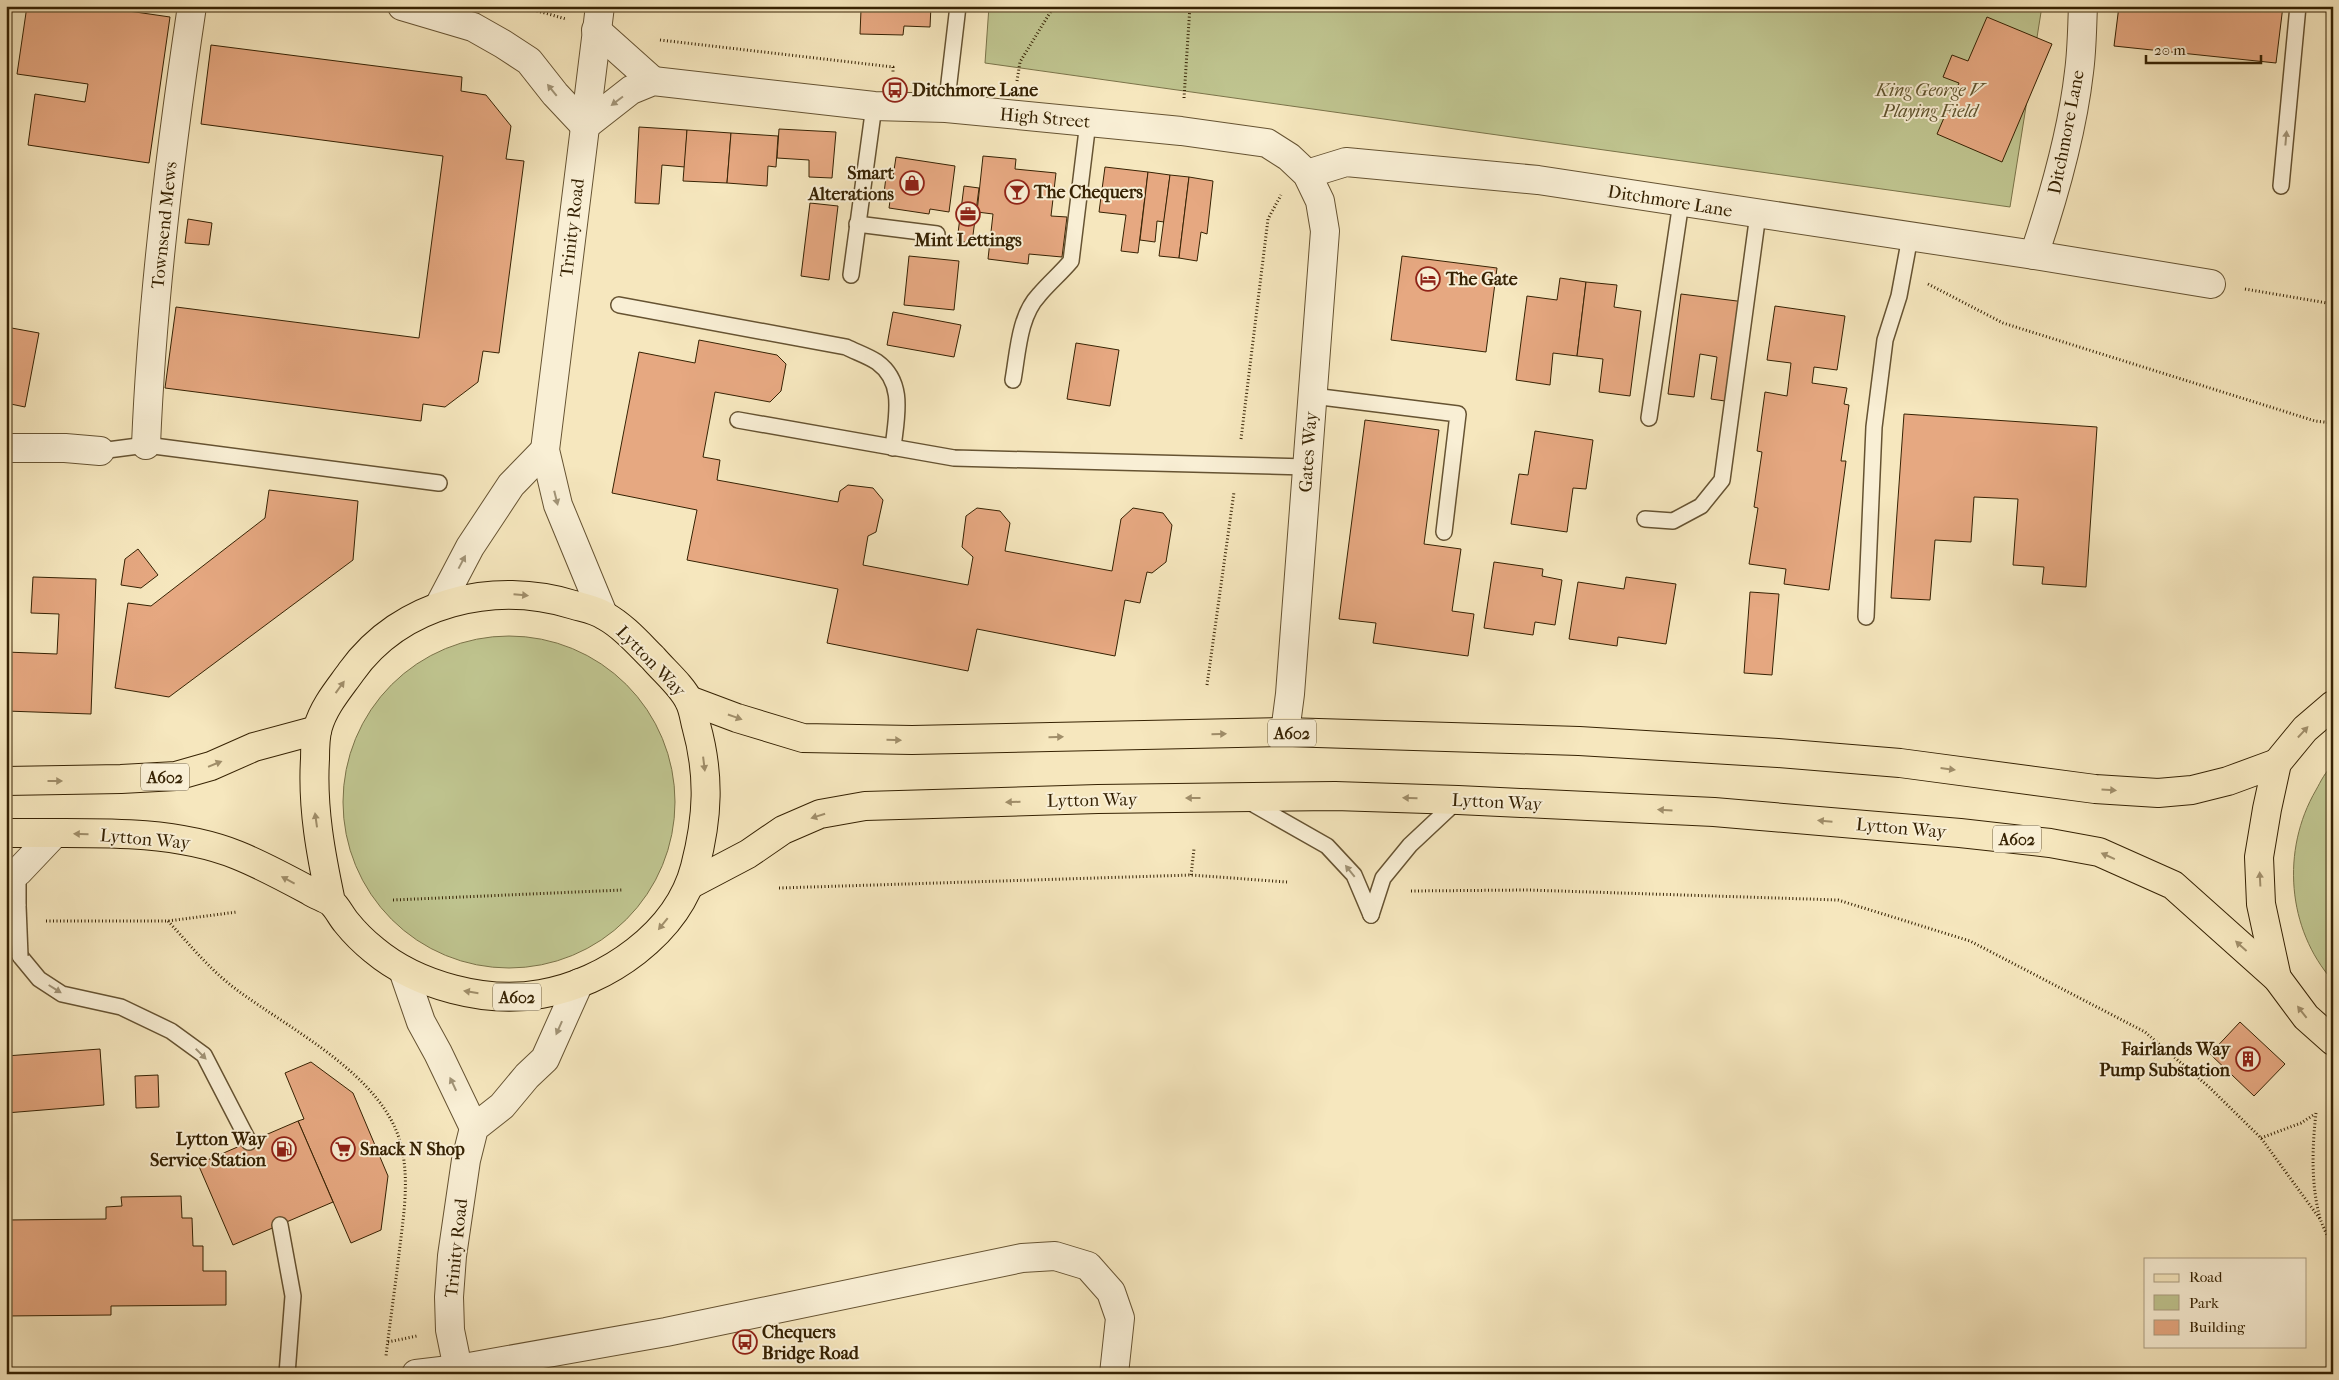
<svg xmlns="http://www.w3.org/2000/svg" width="2339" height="1380" viewBox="0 0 2339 1380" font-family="'IM FELL French Canon',serif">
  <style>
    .green { fill: #bfc48f; stroke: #7a7349 }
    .building { fill: #e6a881; stroke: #362203 }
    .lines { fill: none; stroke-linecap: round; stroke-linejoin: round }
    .service-casing { stroke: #665332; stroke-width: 18 }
    .minor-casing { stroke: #665332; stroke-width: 30 }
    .tertiary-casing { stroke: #665332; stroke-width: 30 }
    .primary-casing { stroke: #362203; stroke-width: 30 }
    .path { stroke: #362203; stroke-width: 3; stroke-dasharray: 1 2.5; stroke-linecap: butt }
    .service { stroke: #f9efd5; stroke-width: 15 }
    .minor { stroke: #f9efd5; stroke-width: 28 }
    .tertiary { stroke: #f9efd5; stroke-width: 28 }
    .primary { stroke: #f6e7be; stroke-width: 28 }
    .service-bridge-casing { stroke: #665332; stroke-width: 18; stroke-linecap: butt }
    .service-bridge { stroke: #f9efd5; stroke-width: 15 }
    .oneway { fill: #a19376 }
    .oneway2 { fill: #a08e6a }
    .labels { text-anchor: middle; stroke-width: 4; stroke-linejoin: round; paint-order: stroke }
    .shield { fill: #f9efd5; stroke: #706042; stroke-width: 1 }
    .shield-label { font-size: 16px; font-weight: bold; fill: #362203 }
    .poi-label { font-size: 18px; font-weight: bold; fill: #362203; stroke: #f9efd5; text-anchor: start }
    .park-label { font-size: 18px; font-style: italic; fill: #5f532d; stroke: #f9efd5 }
    .street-label { font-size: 18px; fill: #362203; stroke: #f9efd5 }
  </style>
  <rect width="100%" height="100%" fill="#f6e7be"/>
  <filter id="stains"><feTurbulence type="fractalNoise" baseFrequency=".004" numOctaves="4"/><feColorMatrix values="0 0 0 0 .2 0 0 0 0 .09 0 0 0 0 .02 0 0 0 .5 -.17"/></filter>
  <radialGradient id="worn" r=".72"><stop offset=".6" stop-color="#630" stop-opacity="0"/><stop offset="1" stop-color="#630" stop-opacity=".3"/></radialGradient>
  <!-- green -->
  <g class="green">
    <path d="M989 6H2042L2010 207 985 63Z"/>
    <circle cx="509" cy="802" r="166"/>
    <path d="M2333 765V981C2287 929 2281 850 2316 790 2321 781 2325 772 2333 765Z"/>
  </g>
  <!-- building -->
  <g class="building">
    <path d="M6 6H13L6 43Z"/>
    <path d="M27 6H94L170 17 149 163 28 145 35 94 85 102 88 84 17 74Z"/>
    <path d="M826 6H931L930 27 904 26 903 35 860 34 861 10 829 9Z"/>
    <path d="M2119 6H2283L2276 63 2114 46Z"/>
    <path d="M1987 17 2052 44 2002 162 1937 134 1959 83 1943 77 1952 55 1968 61Z"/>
    <path d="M211 45 462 77 461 91 486 95 511 126 506 159 524 161 499 353 483 351 478 382 445 407 423 404 421 421 165 388 176 307 419 338 443 156 201 124Z"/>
    <path d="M639 127 687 130 685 167 662 165 659 204 635 203Z"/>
    <path d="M779 129 836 132 832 178 809 177V160L777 158Z"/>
    <path d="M687 130 731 133 727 183 683 181Z"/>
    <path d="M731 133 778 136 776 167 768 166 767 186 727 183Z"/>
    <path d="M983 156 1016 159 1015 169 1056 173 1051 216 1067 217 1062 257 1029 254 1028 264 988 259 993 214 977 212Z"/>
    <path d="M896 157 955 166 949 212 930 209 929 214 889 208 891 194 884 193 886 177H893Z"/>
    <path d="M1105 167 1148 172 1138 253 1121 251 1126 215 1099 212Z"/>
    <path d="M1148 172 1170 175 1164 222 1157 221 1155 242 1140 240Z"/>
    <path d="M1170 175 1189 177 1179 258 1159 256Z"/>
    <path d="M1189 177 1213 181 1207 234 1201 232 1197 261 1179 258Z"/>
    <path d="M964 186 979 188 972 243 957 241Z"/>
    <path d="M810 203 838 206 829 280 801 276Z"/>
    <path d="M188 219 212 223 209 245 185 243Z"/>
    <path d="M909 256 959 261 954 310 904 305Z"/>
    <path d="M1402 256 1497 268 1486 352 1391 340Z"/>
    <path d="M1560 278 1586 282 1577 356 1553 353 1550 385 1516 380 1527 296 1557 300Z"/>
    <path d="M1586 282 1617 285 1614 307 1641 311 1630 396 1599 392 1603 359 1577 356Z"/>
    <path d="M1681 294 1745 302 1732 402 1711 399 1717 357 1700 354 1694 397 1668 394Z"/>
    <path d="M1775 306 1845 316 1837 370 1814 367 1812 383 1847 388 1844 404 1849 405 1841 461H1846L1829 590 1784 584 1786 569 1749 564 1758 508 1754 507 1762 452 1757 451 1765 392 1787 396 1791 363 1767 360Z"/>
    <path d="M893 312 961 325 954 357 887 345Z"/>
    <path d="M6 327 39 333 25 407 6 403Z"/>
    <path d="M699 340 777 355 786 364 781 391 770 402 715 392 703 457 720 460 717 480 838 502 840 491 848 485 873 488 883 500 876 532 868 536 863 565 968 585 973 557 962 547 966 516 977 508 1000 511 1010 523 1005 551 1112 571 1121 519 1133 508 1163 513 1172 525 1166 562 1152 573 1147 572 1140 603 1125 600 1115 656 977 629 968 671 827 643 838 589 687 560 697 510 612 493 639 352 695 363Z"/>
    <path d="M1076 343 1119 350 1110 406 1067 399Z"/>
    <path d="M1904 414 2097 427 2086 587 2042 584 2044 567 2013 565 2018 499 1974 497 1971 542 1935 540 1930 600 1891 598Z"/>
    <path d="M1365 420 1439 430 1424 544 1461 549 1452 611 1474 614 1468 656 1373 643 1376 623 1339 619Z"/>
    <path d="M1535 431 1593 440 1586 489 1573 488 1567 532 1511 524 1519 474 1528 475Z"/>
    <path d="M269 490 358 501 353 560 169 697 115 688 128 603 151 606 265 518Z"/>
    <path d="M138 549 158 575 141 588 121 585 125 559Z"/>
    <path d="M1494 562 1543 569 1542 576 1562 580 1555 625 1535 622 1533 635 1484 628Z"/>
    <path d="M33 577 96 579 91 714 6 711V652L57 654 59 614 31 613Z"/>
    <path d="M1626 577 1676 584 1666 644 1618 637 1617 646 1569 639 1578 582 1624 589Z"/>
    <path d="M1750 592 1779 594 1772 675 1744 673Z"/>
    <path d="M2240 1022 2285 1064 2254 1096 2210 1054Z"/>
    <path d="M100 1049 104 1105 6 1113V1056Z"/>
    <path d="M311 1062 353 1093 388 1176 381 1230 351 1243 298 1121 304 1119 285 1073Z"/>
    <path d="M158 1075 159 1107 136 1108 135 1076Z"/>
    <path d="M298 1121 333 1202 233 1245 198 1164Z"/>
    <path d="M181 1196 182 1218H192L193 1246H203V1271H226V1305L111 1306V1315L6 1316V1220L106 1219V1207L122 1206 121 1197Z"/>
  </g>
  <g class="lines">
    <!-- service casing -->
    <g class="service-casing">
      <g id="service">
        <path d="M946 108 958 6"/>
        <path d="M2281 186 2298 6"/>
        <path d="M857 224 937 234"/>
        <path d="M851 275 874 106"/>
        <path d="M619 305 846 347C856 352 868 356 877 362 906 383 896 418 893 448"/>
        <path d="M1013 380C1018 352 1019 316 1039 295 1049 283 1061 273 1071 261L1088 122"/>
        <path d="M1313 396 1458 414 1444 532"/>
        <path d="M1649 418 1681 202"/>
        <path d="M738 420 954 458 1307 467"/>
        <path d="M100 451 146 445 439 483"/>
        <path d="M1645 519 1673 521 1701 506 1722 480 1758 214"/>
        <path d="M1866 617 1874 427 1885 340 1899 296 1910 237"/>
        <path d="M1246 800 1327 846 1354 875 1371 915"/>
        <path d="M18 872V906"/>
        <path d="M1371 915 1383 878 1410 845 1457 801"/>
        <path d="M20 956 39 979 62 994 121 1007 171 1031 204 1055 249 1142"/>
        <path d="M280 1225 293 1296 287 1374"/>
      </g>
    </g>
    <!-- minor casing -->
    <g class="minor-casing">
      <g id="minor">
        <path d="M596 30 653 81"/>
        <path d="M585 126 631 90 653 81 874 106 946 108 1181 131 1267 143 1289 157 1307 174 1320 201 1325 231 1290 694 1285 732"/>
        <path d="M1307 174 1346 162 1538 180 2034 255 2211 284"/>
        <path d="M2034 255C2054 196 2072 134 2079 72 2082 50 2082 28 2083 6"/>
        <path d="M146 445C152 298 170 152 192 6"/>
        <path d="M6 448H65L100 451"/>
        <path d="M6 875 18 872 54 834"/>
        <path d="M403 970 421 1022 438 1053 474 1128"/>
        <path d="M458 1369 450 1330 449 1297 452 1256 466 1160 474 1128 502 1106 527 1076 545 1059 579 983"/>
        <path d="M416 1374 458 1369 666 1332 1022 1258 1055 1256 1088 1266 1111 1292 1120 1318 1114 1374"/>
      </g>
    </g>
    <!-- tertiary casing -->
    <g class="tertiary-casing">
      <g id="tertiary">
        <path d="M402 6 473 27 503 44 529 61 555 94 585 126"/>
        <path d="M600 6 545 450 558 505 603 614"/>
        <path d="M439 606 470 547 511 485 545 450"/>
      </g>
    </g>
    <!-- primary casing -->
    <g class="primary-casing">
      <g id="primary">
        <path d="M689 700 737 718 803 738 912 740 1285 732 1579 741 1778 753 1900 763 2095 789 2158 793 2192 790 2228 781 2277 763"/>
        <path d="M6 781 121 779 176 776 211 766 254 747 317 730"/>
        <path d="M6 833C81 834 167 827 237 855 262 865 286 878 310 891 316 895 325 898 331 902 337 907 341 916 346 922 354 932 364 942 374 950 417 986 487 1004 541 994 606 983 678 933 695 867 708 817 710 775 696 725 694 717 693 708 689 701 682 686 664 671 653 658 638 643 623 626 605 616 596 610 584 608 574 605 494 580 401 602 351 672 339 689 324 706 318 727 315 737 315 748 315 759 312 808 321 855 331 902"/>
        <path d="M691 884 748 854 783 830 820 814 865 806 1098 799 1335 796 1458 800 1714 812 1960 833 2050 843 2099 852 2173 885 2277 978 2306 1017 2333 1041"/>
        <path d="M2277 978 2261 904 2259 857 2267 809 2277 763 2305 729 2333 705"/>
      </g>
    </g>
    <!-- path -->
    <g class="path">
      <path d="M520 6 566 19"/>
      <path d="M660 40 893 67V74"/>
      <path d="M1017 81 1020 62 1054 6"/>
      <path d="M1184 98 1190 6"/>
      <path d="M1928 284 2003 323 2315 421 2333 423"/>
      <path d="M2245 289 2333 304"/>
      <path d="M1241 439 1268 219 1281 195"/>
      <path d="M1207 685 1234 492"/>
      <path d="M1191 875 1194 849"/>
      <path d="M779 888 1191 875 1287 882"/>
      <path d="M1411 891 1528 890 1838 900 1970 941 2145 1032 2209 1087 2261 1138 2320 1219"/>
      <path d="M393 900 622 890"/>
      <path d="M46 921H168L237 912"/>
      <path d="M168 921C190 945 211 971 237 990 291 1030 384 1076 401 1145 410 1181 403 1219 399 1254 395 1288 390 1322 386 1356"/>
      <path d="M2316 1113C2312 1148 2311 1185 2320 1218 2323 1228 2329 1238 2333 1247"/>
      <path d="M2261 1138 2301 1123 2315 1114"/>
      <path d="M388 1342 417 1336"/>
    </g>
    <!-- service -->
    <use href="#service" class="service"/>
    <!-- minor -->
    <use href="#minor" class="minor"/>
    <!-- tertiary -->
    <use href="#tertiary" class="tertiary"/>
    <!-- primary -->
    <use href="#primary" class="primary"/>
    <!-- service-bridge casing -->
    <g class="service-bridge-casing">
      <path id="service-bridge" d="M18 906 20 956"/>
    </g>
    <!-- service-bridge -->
    <use href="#service-bridge" class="service-bridge"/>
  </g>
  <!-- one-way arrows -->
  <defs><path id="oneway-solid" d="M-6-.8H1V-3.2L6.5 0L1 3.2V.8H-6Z" transform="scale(1.25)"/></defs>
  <g class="oneway">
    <use href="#oneway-solid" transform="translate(552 90) rotate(-129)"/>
    <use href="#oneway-solid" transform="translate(617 101) rotate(143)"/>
    <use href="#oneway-solid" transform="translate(2286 138) rotate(-85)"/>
    <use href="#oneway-solid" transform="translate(556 498) rotate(76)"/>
    <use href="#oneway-solid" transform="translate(462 562) rotate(-62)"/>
    <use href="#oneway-solid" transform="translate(1350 871) rotate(-129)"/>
    <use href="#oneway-solid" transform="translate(55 989) rotate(32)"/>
    <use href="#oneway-solid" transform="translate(559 1028) rotate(114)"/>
    <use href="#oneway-solid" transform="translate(201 1054) rotate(45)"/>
    <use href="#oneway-solid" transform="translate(453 1084) rotate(-115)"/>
  </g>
  <g class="oneway2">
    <use href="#oneway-solid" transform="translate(521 595) rotate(5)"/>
    <use href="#oneway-solid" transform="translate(340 687) rotate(-54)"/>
    <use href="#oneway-solid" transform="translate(735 717) rotate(19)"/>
    <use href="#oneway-solid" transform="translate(2303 732) rotate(-47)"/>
    <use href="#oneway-solid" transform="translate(1219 734) rotate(-1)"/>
    <use href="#oneway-solid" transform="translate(1056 737) rotate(-1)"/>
    <use href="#oneway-solid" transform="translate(894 740) rotate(1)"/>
    <use href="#oneway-solid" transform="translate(215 764) rotate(-22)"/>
    <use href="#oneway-solid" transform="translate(704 764) rotate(83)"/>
    <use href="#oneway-solid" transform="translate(1948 769) rotate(7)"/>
    <use href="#oneway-solid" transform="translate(55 781)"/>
    <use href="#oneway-solid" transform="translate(2109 790) rotate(4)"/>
    <use href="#oneway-solid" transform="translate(1193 798) rotate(180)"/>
    <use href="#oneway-solid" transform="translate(1410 798) rotate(-178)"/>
    <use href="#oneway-solid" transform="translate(1013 802) rotate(178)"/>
    <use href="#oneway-solid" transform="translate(1665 810) rotate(-177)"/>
    <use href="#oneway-solid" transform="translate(818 816) rotate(162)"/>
    <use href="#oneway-solid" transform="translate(316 820) rotate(-98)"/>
    <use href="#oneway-solid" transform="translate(1825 821) rotate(-175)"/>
    <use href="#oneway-solid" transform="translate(81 834) rotate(-179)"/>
    <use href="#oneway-solid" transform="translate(2108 856) rotate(-156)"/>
    <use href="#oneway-solid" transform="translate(2260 879) rotate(-93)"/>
    <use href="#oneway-solid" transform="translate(288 880) rotate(-152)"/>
    <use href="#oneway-solid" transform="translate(663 924) rotate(129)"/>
    <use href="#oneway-solid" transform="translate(2241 946) rotate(-138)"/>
    <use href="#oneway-solid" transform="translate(471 992) rotate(-171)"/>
    <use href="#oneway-solid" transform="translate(2302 1012) rotate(-128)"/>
  </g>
  <!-- icons -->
  <defs>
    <g id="bus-ring" transform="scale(1.25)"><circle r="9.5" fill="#f9efd5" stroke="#8f2418" stroke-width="1.5"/><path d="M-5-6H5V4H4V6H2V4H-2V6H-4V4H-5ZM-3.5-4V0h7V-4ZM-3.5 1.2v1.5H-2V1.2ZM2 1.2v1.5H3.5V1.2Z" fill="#8f2418"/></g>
    <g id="shop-ring" transform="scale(1.25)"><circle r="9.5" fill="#f9efd5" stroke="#8f2418" stroke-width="1.5"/><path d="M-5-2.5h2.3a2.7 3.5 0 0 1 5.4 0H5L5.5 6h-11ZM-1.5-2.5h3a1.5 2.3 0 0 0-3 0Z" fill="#8f2418"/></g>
    <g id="bar-ring" transform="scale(1.25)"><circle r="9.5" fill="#f9efd5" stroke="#8f2418" stroke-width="1.5"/><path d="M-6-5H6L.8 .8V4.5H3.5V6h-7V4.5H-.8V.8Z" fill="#8f2418"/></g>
    <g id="office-ring" transform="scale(1.25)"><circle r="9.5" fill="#f9efd5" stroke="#8f2418" stroke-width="1.5"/><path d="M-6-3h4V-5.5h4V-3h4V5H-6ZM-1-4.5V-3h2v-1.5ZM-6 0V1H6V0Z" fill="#8f2418"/></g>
    <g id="hotel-ring" transform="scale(1.25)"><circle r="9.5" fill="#f9efd5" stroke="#8f2418" stroke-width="1.5"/><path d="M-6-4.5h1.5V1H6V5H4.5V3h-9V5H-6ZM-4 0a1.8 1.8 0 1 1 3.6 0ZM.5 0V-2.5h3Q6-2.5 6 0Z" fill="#8f2418"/></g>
    <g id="building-ring" transform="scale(1.25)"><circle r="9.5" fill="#f9efd5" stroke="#8f2418" stroke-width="1.5"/><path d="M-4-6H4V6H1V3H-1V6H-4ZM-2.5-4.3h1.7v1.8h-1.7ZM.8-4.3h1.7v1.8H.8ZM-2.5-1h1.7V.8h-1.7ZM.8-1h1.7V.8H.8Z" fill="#8f2418"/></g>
    <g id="fuel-ring" transform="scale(1.25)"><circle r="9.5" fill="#f9efd5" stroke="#8f2418" stroke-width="1.5"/><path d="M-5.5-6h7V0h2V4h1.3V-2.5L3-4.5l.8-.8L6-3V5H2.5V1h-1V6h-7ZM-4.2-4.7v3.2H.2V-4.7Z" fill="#8f2418"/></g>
    <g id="supermarket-ring" transform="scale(1.25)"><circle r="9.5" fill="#f9efd5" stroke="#8f2418" stroke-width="1.5"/><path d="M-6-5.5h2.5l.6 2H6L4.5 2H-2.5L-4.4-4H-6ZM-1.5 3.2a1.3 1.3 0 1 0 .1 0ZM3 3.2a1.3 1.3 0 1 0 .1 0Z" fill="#8f2418"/></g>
  </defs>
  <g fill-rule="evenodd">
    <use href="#bus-ring" x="895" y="90"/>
    <use href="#shop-ring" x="912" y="183"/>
    <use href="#bar-ring" x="1017" y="192"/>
    <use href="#office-ring" x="968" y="214"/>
    <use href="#hotel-ring" x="1428" y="279"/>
    <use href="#building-ring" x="2248" y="1059"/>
    <use href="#fuel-ring" x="284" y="1149"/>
    <use href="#supermarket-ring" x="343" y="1149"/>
    <use href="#bus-ring" x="745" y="1342"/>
  </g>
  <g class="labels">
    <!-- shield labels -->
    <g class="shield">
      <rect x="1268" y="719.5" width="48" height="27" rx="4"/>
      <rect x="141" y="763.5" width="48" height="27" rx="4"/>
      <rect x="1993" y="825.5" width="48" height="27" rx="4"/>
      <rect x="493" y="983.5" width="48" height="27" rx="4"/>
    </g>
    <g class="shield-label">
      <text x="1292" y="739">A602</text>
      <text x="165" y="783">A602</text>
      <text x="2017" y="845">A602</text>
      <text x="517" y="1003">A602</text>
    </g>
    <!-- poi labels -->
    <g class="poi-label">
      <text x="912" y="96">Ditchmore Lane</text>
      <text x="894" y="179" text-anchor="end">Smart<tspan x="894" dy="21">Alterations</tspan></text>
      <text x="1034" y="198">The Chequers</text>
      <text x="968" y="246" text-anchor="middle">Mint Lettings</text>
      <text x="1446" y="285">The Gate</text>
      <text x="2230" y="1055" text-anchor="end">Fairlands Way<tspan x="2230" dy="21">Pump Substation</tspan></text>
      <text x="266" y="1145" text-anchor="end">Lytton Way<tspan x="266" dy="21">Service Station</tspan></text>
      <text x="360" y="1155">Snack N Shop</text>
      <text x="762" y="1338">Chequers<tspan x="762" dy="21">Bridge Road</tspan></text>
    </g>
    <!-- park labels -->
    <g class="park-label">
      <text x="1930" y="96">King George V<tspan x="1930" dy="21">Playing Field</tspan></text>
    </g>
    <!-- street labels -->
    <g class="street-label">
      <text transform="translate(1045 118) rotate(5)" y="6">High Street</text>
      <text transform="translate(2066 132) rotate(-79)" y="6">Ditchmore Lane</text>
      <text transform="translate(1670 201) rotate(9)" y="6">Ditchmore Lane</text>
      <text transform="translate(164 225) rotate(-84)" y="6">Townsend Mews</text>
      <text transform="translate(572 228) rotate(-83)" y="6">Trinity Road</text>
      <text transform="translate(1308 452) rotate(-86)" y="6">Gates Way</text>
      <text transform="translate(651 661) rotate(46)" y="6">Lytton Way</text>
      <text transform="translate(1092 800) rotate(-1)" y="6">Lytton Way</text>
      <text transform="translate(1497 802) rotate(3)" y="6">Lytton Way</text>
      <text transform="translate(1901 828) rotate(5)" y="6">Lytton Way</text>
      <text transform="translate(145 839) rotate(5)" y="6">Lytton Way</text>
      <text transform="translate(456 1248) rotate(-84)" y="6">Trinity Road</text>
    </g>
  </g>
  <!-- margin -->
  <rect width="2339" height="1380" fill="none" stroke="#f6e7be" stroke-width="25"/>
  <rect x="8" y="8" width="2324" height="1365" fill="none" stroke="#362203" stroke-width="2.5"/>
  <rect x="12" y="12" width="2314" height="1355" fill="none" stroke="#362203"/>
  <!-- legend -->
  <rect x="2144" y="1258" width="162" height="90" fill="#f9efd5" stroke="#ab9d81"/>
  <rect x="2154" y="1274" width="25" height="8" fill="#f6e7be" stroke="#ab9d81"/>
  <text x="2189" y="1282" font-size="15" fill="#362203">Road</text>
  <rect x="2154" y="1295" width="25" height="15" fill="#bfc48f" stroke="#ab9d81"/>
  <text x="2189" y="1308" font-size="15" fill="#362203">Park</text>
  <rect x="2154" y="1320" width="25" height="15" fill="#e6a881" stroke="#ab9d81"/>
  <text x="2189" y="1332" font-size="15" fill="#362203">Building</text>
  <!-- scale -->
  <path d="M2146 55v8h115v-8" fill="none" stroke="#362203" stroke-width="2.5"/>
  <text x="2154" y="55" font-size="15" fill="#362203" stroke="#f9efd5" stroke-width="4" paint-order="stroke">20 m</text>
  <rect width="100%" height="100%" filter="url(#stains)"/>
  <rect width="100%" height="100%" fill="url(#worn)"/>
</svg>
